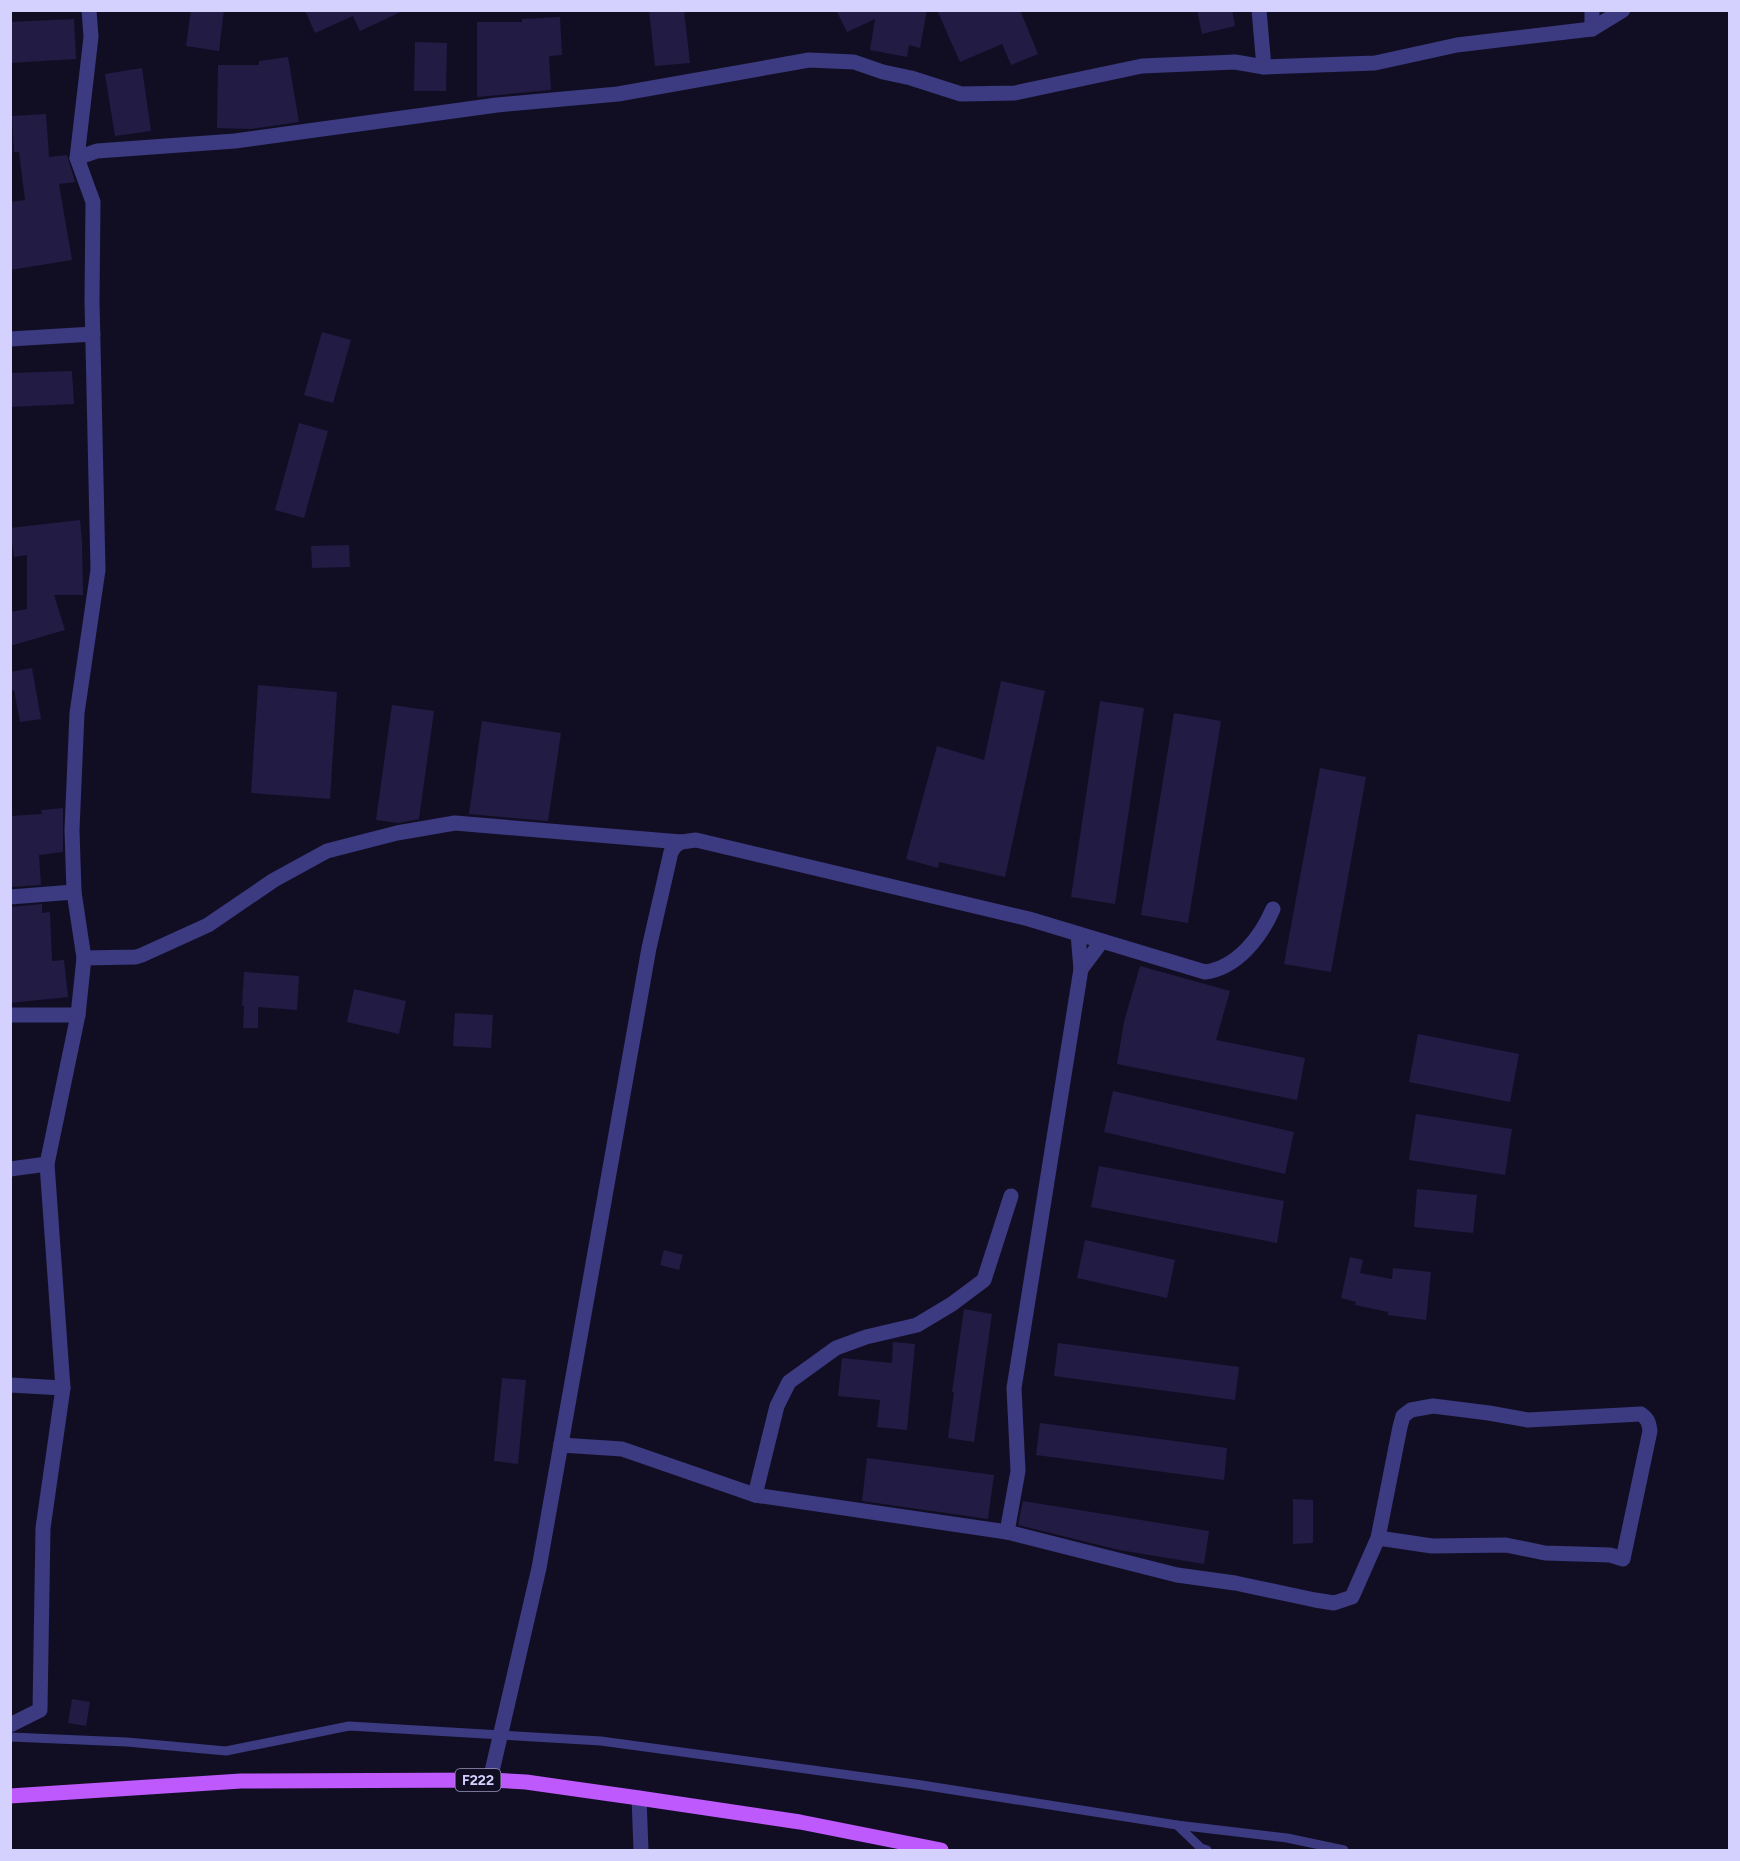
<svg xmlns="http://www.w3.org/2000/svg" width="1740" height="1861" viewBox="0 0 1740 1861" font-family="Figtree,sans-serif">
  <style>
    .building { fill: #221b44 }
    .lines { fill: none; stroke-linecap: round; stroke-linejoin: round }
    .lane { stroke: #3c3a81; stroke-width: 9 }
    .street { stroke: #3c3a81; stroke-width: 15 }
    .primary { stroke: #be59fd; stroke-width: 15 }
    .labels { text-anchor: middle; stroke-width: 4.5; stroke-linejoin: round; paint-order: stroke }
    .shield { fill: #110e23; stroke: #9a96bc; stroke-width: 1.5 }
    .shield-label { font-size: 14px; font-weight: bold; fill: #d5d1fe }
  </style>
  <rect width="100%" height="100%" fill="#110e23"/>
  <!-- building -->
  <g class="building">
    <path d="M191 10H224L219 51 186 46Z"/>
    <path d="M305 10H405L360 31 353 16 315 33Z"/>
    <path d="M649 10H684L690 63 655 66Z"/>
    <path d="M836 10H927L920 48 909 45 907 57 870 50 875 19 847 32Z"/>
    <path d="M937 10H1020L1038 54 1011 65 1002 44 960 62Z"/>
    <path d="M1197 10H1232L1235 26 1202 34Z"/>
    <path d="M560 17 562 55 549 56 551 90 477 97V22H522V19Z"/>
    <path d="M74 19 76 59 10 63V22Z"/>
    <path d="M415 42 447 43 446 91H414Z"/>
    <path d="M288 57 299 122 251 129 217 128 218 65H259V61Z"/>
    <path d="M142 68 151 131 115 136 105 74Z"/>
    <path d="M46 114 49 157 67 155 75 182 59 184 72 260 10 270V202L25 200 19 152H14L12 116Z"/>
    <path d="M322 332 351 340 333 403 304 395Z"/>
    <path d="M72 371 74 404 10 407V373Z"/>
    <path d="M299 423 328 431 304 518 275 510Z"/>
    <path d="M80 520 82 542 83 595H54L65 630 10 646V612L27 609V555L14 557 10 528Z"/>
    <path d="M349 545 350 567 312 568 311 546Z"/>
    <path d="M32 668 41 719 20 722 14 690 10 691V672Z"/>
    <path d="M1001 681 1045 691 1005 877 939 862 938 868 906 859 937 746 984 760Z"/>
    <path d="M258 685 337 692 330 799 251 793Z"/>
    <path d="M1100 701 1144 708 1115 904 1071 897Z"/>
    <path d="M392 705 434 711 419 819 398 823 376 820Z"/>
    <path d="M1174 713 1221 721 1188 923 1141 915Z"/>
    <path d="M482 721 561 733 548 821 469 814Z"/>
    <path d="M1320 768 1366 777 1331 972 1284 964Z"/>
    <path d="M63 808V852L39 855 41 885 10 887V816L42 814 41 810Z"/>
    <path d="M42 904V913L50 912 52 961 64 960 68 997 10 1003V907Z"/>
    <path d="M1140 966 1230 991 1216 1040 1305 1058 1297 1100 1117 1064 1124 1022Z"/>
    <path d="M244 972 299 976 297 1010 258 1007V1028H243L244 1006H242Z"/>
    <path d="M354 989 406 1001 399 1034 347 1022Z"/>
    <path d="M455 1013 493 1015 491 1048 453 1046Z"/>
    <path d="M1418 1034 1519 1054 1510 1102 1409 1082Z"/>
    <path d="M1113 1091 1294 1132 1285 1174 1104 1132Z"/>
    <path d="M1416 1114 1512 1129 1505 1175 1409 1160Z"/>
    <path d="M1099 1166 1284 1201 1277 1243 1091 1207Z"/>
    <path d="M1417 1189 1477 1195 1473 1233 1414 1227Z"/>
    <path d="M1085 1240 1175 1260 1167 1298 1077 1278Z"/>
    <path d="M664 1250 683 1255 679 1270 660 1265Z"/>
    <path d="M1350 1257 1363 1260 1360 1273 1392 1279 1393 1268 1431 1272 1426 1320 1388 1315V1312L1355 1305 1356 1302 1341 1298Z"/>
    <path d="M964 1309 992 1314 974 1442 948 1438 954 1392H952Z"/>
    <path d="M893 1342 915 1344 907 1430 877 1427 880 1400 838 1396 842 1358 892 1363Z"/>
    <path d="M1058 1343 1239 1367 1235 1400 1054 1376Z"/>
    <path d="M502 1378 526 1380 518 1464 494 1461Z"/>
    <path d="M1040 1423 1227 1448 1224 1480 1036 1455Z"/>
    <path d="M867 1458 994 1475 988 1519 862 1501Z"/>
    <path d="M1293 1499 1313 1500V1543L1293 1544Z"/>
    <path d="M1023 1501 1209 1531 1204 1564 1119 1550 1018 1525Z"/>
    <path d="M72 1699 90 1702 86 1726 68 1723Z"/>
  </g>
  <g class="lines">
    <!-- lane -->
    <g class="lane">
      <path d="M10 1737 127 1742 226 1751 349 1726 601 1741 915 1784 1177 1825 1287 1838 1344 1850"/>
      <path d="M1177 1825 1201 1848 1207 1850"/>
    </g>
    <!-- street -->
    <g class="street">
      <path d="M1259 10 1264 67"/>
      <path d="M1592 29V10"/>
      <path d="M77 158 97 151 235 141 497 105 618 94 809 60 854 62 883 72 911 78 961 94 1015 93 1142 66 1235 62 1264 67 1375 63 1457 45 1592 29 1623 10"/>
      <path d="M10 339 93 334"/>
      <path d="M10 897 74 892"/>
      <path d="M84 958 136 957 142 955 208 925 274 880 327 851 397 833 455 823 681 842 696 840 1029 919 1205 972C1237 968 1261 937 1273 909"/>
      <path d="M1081 969 1102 941"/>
      <path d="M10 1015H78"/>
      <path d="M10 1169 47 1164"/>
      <path d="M10 1385 63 1388"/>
      <path d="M561 1445 622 1449 755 1495 1007 1532 1177 1575 1235 1583 1315 1600 1334 1603 1352 1597 1378 1538 1400 1427 1403 1416 1411 1410 1433 1406 1489 1413 1528 1420 1641 1414C1648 1419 1649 1423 1650 1431L1623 1559 1610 1555 1545 1553 1506 1545 1432 1546 1378 1538"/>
      <path d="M755 1495 777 1406 789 1382 836 1348 866 1337 917 1325 952 1304 984 1280 1011 1196"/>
      <path d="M1007 1532 1018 1471 1014 1388 1081 969 1078 934"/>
      <path d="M10 1725 40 1710 43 1528 63 1388 47 1164 78 1015 84 958 74 892 72 830 77 713 98 570 92 300 93 202 77 158 91 37 89 10"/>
      <path d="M490 1780 539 1568 649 948 671 852 675 846 681 842"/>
      <path d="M639 1798 641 1850"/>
    </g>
    <!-- primary -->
    <path class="primary" d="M10 1796 241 1781 490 1780 526 1782 639 1798 800 1822 941 1850"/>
  </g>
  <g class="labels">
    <!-- shield labels -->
    <rect class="shield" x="455.5" y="1769" width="45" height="22" rx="4.5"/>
    <g class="shield-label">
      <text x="478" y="1785">F222</text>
    </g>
  </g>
  <!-- border -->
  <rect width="1740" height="1861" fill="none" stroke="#d5d1fe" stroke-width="24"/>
</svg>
